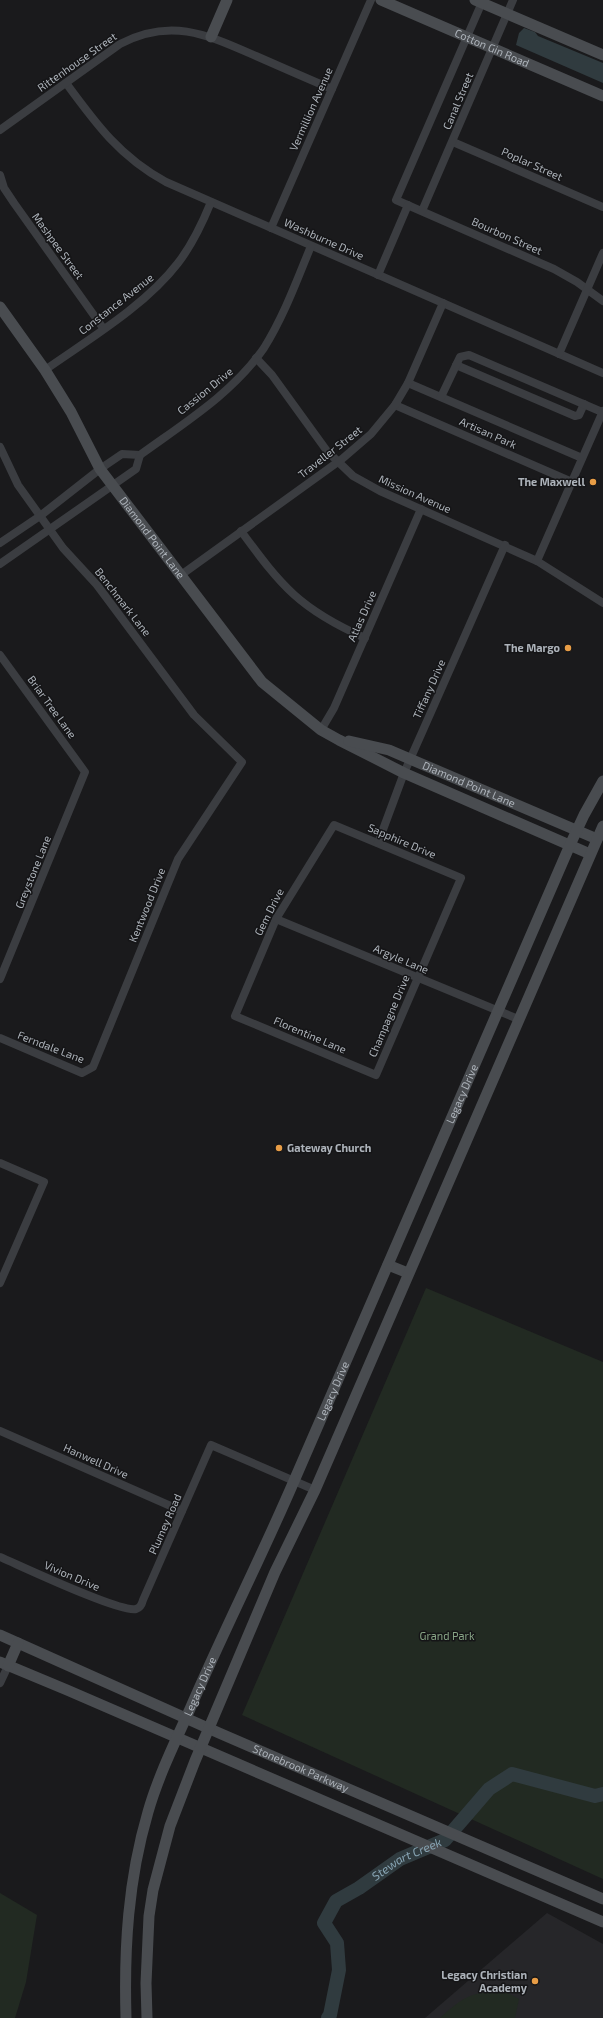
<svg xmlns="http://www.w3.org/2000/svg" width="603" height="2018" viewBox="0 0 603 2018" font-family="'Exo 2',sans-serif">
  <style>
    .built { fill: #262629 }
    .green { fill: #222a22 }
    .water { fill: #303b3f }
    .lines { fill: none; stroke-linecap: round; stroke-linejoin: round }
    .river { stroke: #303b3f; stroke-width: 14 }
    .street { stroke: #3b3d41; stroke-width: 8 }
    .secondary { stroke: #494c50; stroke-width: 11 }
    .poi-dot { fill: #e89d46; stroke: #151517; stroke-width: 1.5 }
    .labels { text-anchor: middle; stroke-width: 3; stroke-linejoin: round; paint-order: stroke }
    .street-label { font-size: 11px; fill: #adb3ba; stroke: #151517 }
    .poi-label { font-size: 11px; font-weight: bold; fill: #adb3ba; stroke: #151517; text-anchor: end }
    .park-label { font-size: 11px; fill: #87a485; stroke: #151517 }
    .water-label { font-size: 12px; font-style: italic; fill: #87a4b3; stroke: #151517 }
  </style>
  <rect width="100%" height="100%" fill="#1a1a1c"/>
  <!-- built -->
  <path class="built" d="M547 1913 603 1944V2018H425Z"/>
  <!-- green -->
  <g class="green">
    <path d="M426 1288 603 1362V1879L242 1715Z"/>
    <path d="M0 1893 37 1915 26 1982 15 2018H0Z"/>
    <path d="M504 1991 519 1999 515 2018H440C464 1996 471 1992 504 1991Z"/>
  </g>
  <!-- water -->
  <path class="water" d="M524 28 535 32 538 36 603 63V83L516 45 519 33Z"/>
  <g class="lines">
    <!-- river -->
    <path class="river" id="s1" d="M328 2018 330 2015 339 1970 337 1943 324 1923 336 1901 359 1888 400 1859 445 1840 489 1789 512 1774 595 1796 603 1794"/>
    <!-- street -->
    <g class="street">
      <path d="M483 0 396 200 554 269 577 282 603 301"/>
      <path d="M66 83C96 124 120 157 166 182L603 373"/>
      <path d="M0 130 120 44C171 17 208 35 256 56 281 67 306 78 332 89"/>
      <path d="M453 142 603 207"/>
      <path d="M0 175 4 188 14 203 103 328"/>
      <path d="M422 211 513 0"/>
      <path d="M271 228 371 0"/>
      <path d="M378 275 408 205"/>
      <path d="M559 354 603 253"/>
      <path d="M256 358 272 375 327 451 353 476 380 491 537 561 603 603"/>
      <path d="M456 365 575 416 579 415 584 404"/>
      <path d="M45 370C89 339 145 306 178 263 192 245 202 224 211 202"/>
      <path d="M408 383 582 458"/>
      <path d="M441 397 460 357 469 355 602 412"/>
      <path d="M395 405 572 482"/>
      <path d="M0 447 18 485 63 548 97 585 194 715 242 762 178 859 93 1067 82 1073 0 1038"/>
      <path d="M241 531C282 587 300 609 365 638"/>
      <path d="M0 543 40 516 100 469 122 454 140 455"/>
      <path d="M537 561 603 411"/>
      <path d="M0 564 136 469 140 455C184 423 233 393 264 348 284 316 297 280 311 246"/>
      <path d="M181 575 342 459 371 434 395 405 408 383 443 303"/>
      <path d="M0 655 85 772 0 979"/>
      <path d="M321 730 334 708 421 509"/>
      <path d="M334 825 461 878 376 1075 235 1016 276 919Z"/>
      <path d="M378 843 404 773 505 545"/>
      <path d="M276 919 518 1019"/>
      <path d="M0 1163 44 1182 0 1283"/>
      <path d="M0 1431 182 1511"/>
      <path d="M0 1557C21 1566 120 1613 136 1609 140 1608 142 1604 143 1600L211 1445 315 1490"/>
      <path d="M0 1683 8 1666"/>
    </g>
    <!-- secondary -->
    <g class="secondary">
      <path id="s2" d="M381 0 603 96"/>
      <path d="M475 0 603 55"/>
      <path d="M211 37 227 0"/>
      <path id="s3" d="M0 307 45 370 71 412 100 469 262 682 321 730 339 740 404 773 590 854"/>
      <path id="s4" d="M349 741 389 750 597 839"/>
      <path d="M388 1265 408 1273"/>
      <path id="s5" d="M0 1635 219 1733 603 1899"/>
      <path d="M0 1662 67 1690 603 1922"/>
      <path d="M8 1666 18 1643"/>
      <path id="s6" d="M126 2018C124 1948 128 1880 148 1812 158 1777 175 1742 190 1709 223 1632 261 1558 294 1481L570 845 584 815 603 781"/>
      <path d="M147 2018 146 1983 149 1916 153 1890 170 1826 195 1761 275 1572 315 1490 603 826"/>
    </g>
  </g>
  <!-- markers -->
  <g class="poi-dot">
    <circle cx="593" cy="482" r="4"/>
    <circle cx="568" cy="648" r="4"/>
    <circle cx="279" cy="1148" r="4"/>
    <circle cx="535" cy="1981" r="4"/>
  </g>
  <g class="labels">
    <!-- street labels -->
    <g class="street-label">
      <text dy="4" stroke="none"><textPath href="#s2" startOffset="121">Cotton Gin Road</textPath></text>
      <text transform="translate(77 62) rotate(-35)" y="4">Rittenhouse Street</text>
      <text transform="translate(458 101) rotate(-67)" y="4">Canal Street</text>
      <text transform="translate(311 109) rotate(-66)" y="4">Vermillion Avenue</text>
      <text transform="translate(532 164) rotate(24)" y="4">Poplar Street</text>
      <text transform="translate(507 236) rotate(24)" y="4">Bourbon Street</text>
      <text transform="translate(324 239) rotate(24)" y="4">Washburne Drive</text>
      <text transform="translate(58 246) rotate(54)" y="4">Mashpee Street</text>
      <text transform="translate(116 304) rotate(-38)" y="4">Constance Avenue</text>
      <text transform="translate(205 391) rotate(-39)" y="4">Cassion Drive</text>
      <text transform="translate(488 433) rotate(24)" y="4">Artisan Park</text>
      <text transform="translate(330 452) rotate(-38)" y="4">Traveller Street</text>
      <text transform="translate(415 494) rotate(24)" y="4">Mission Avenue</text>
      <text dy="4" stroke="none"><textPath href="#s3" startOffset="277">Diamond Point Lane</textPath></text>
      <text transform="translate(123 602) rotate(52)" y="4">Benchmark Lane</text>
      <text transform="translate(362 616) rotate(-66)" y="4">Atlas Drive</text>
      <text transform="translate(429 689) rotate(-66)" y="4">Tiffany Drive</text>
      <text transform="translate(52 707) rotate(54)" y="4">Briar Tree Lane</text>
      <text dy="4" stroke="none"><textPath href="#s4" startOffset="128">Diamond Point Lane</textPath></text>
      <text transform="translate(402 841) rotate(23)" y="4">Sapphire Drive</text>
      <text transform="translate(33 872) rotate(-68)" y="4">Greystone Lane</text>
      <text transform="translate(147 905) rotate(-68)" y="4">Kentwood Drive</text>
      <text transform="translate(269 912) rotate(-63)" y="4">Gem Drive</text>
      <text transform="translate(401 959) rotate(23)" y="4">Argyle Lane</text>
      <text transform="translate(389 1016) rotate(-67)" y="4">Champagne Drive</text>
      <text transform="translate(310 1035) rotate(23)" y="4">Florentine Lane</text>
      <text transform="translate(51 1047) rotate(21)" y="4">Ferndale Lane</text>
      <text dy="4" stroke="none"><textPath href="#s6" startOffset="992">Legacy Drive</textPath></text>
      <text dy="4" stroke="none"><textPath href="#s6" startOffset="668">Legacy Drive</textPath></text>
      <text transform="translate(96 1461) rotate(24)" y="4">Hanwell Drive</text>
      <text transform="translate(165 1524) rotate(-66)" y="4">Plumey Road</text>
      <text transform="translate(72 1576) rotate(23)" y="4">Vivion Drive</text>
      <text dy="4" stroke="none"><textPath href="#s6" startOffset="344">Legacy Drive</textPath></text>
      <text dy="4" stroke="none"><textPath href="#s5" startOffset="329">Stonebrook Parkway</textPath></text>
    </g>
    <!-- poi labels -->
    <g class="poi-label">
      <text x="585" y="486">The Maxwell</text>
      <text x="560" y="652">The Margo</text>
      <text x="287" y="1152" text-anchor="start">Gateway Church</text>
      <text x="527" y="1979">Legacy Christian<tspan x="527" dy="13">Academy</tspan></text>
    </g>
    <!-- park labels -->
    <g class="park-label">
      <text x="447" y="1640">Grand Park</text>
    </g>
    <!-- water labels -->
    <g class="water-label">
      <text dy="4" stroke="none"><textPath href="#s1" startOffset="208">Stewart Creek</textPath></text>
    </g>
  </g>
</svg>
